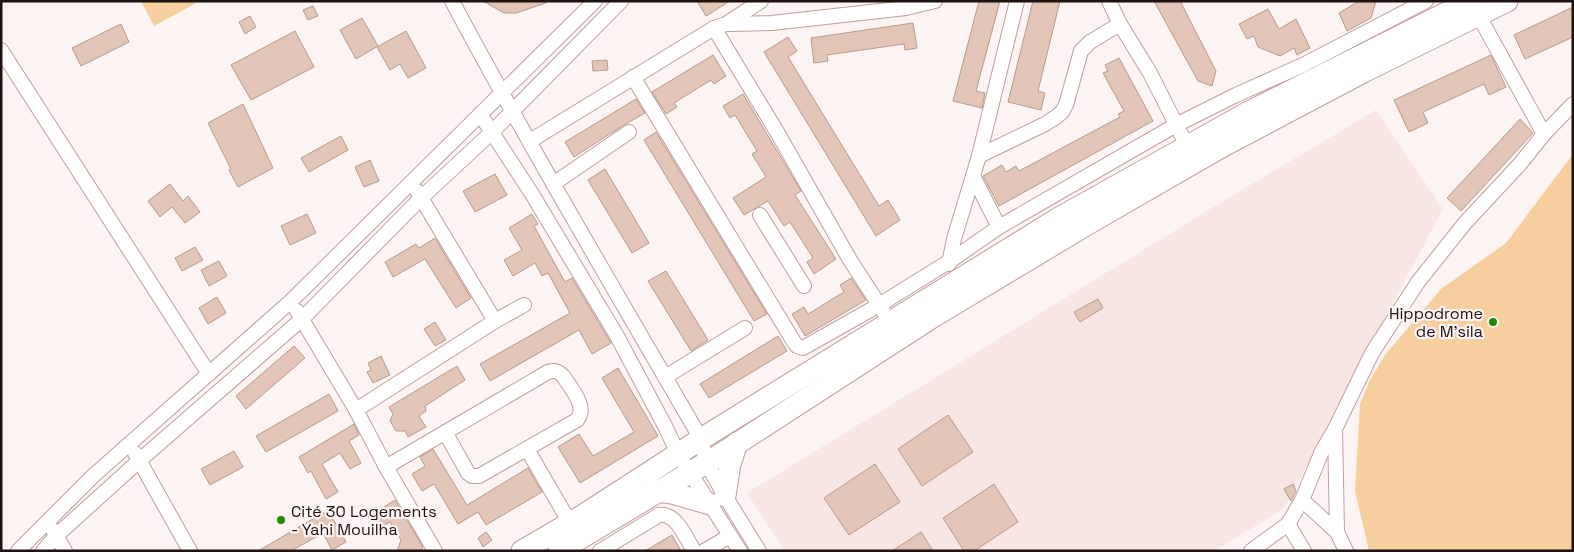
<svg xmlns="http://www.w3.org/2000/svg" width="1574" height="552" viewBox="0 0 1574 552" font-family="'Space Grotesk',sans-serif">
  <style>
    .built { fill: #f8e6e4 }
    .green { fill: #f7ce9d }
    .building { fill: #e3c5b7; stroke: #b79b8d }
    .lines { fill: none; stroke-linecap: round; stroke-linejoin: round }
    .minor-casing { stroke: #c09f9c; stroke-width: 16 }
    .primary-casing { stroke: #c09f9c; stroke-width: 23 }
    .minor { stroke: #fff; stroke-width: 14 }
    .primary { stroke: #fff; stroke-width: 21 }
    .poi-dot { fill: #228a02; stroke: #fbf4f3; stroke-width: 2 }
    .labels { text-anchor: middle; stroke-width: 4.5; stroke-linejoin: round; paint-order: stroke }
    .poi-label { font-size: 16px; fill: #1e1211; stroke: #fbf4f3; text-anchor: end }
  </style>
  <rect width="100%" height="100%" fill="#fbf4f3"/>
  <!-- built -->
  <path class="built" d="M1376 110 1443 209 1286 505 1277 513 1214 551H785L747 493 1225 200Z"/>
  <!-- green -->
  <g class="green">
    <path d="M141 1H198V2L154 26Z"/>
    <path d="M1573 154V551H1369L1355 491 1360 404 1369 382 1385 355 1441 289 1506 243Z"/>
  </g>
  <!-- building -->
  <g class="building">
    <path d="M483 1H546V3L516 13H504Z"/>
    <path d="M697 1H730L706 16Z"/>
    <path d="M979 1H1000L976 91 985 93 982 108 953 101Z"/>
    <path d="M1033 1H1060L1038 91 1045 93 1041 110 1008 102Z"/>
    <path d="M1154 1H1180L1216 71 1212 86 1198 81Z"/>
    <path d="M1359 1H1376L1371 18 1347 31 1339 13Z"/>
    <path d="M313 6 318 16 308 20 303 10Z"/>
    <path d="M1573 7V37L1525 59 1514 35Z"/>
    <path d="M1268 9 1279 29 1296 19 1310 48 1297 55 1294 48 1280 56 1258 47 1254 36 1247 39 1239 24Z"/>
    <path d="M250 16 256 27 245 34 239 22Z"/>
    <path d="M362 18 378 46 356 59 340 30Z"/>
    <path d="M913 23 917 48 905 50 904 44 827 55 828 61 814 63 811 38Z"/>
    <path d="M121 24 129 42 81 66 72 48Z"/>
    <path d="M295 31 314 67 251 100 231 65Z"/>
    <path d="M406 31 426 68 408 78 400 64 390 70 377 47Z"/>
    <path d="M788 37 797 51 788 57 879 206 888 200 900 220 876 236 764 52Z"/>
    <path d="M713 55 726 76 714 84 711 80 674 103 677 107 666 114 652 92Z"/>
    <path d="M1491 55 1506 87 1489 95 1484 84 1423 112 1428 123 1409 132 1394 100Z"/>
    <path d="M1119 58 1153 121 999 206 983 176 1002 165 1006 172 1016 166 1019 171 1120 117 1118 114 1124 111 1103 73 1108 71 1105 65Z"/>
    <path d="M607 60 608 70 593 71 592 61Z"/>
    <path d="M743 94 801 191 795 195 836 259 814 274 807 262 813 258 790 222 784 226 768 201 744 215 733 198 766 177 752 154 757 151 735 115 730 118 723 106Z"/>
    <path d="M636 99 645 113 624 125 574 157 565 142Z"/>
    <path d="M243 104 273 168 238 187 229 170 231 169 208 123Z"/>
    <path d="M1520 119 1533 133 1461 211 1447 198Z"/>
    <path d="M656 132 767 314 754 321 644 140Z"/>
    <path d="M341 136 348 150 309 172 301 158Z"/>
    <path d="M370 160 379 181 364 187 355 167Z"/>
    <path d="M605 169 649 243 632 253 588 180Z"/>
    <path d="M495 174 507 195 475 212 463 191Z"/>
    <path d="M170 184 183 201 188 196 200 212 185 223 172 207 160 217 148 201Z"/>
    <path d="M307 214 316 233 290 245 281 226Z"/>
    <path d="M532 214 538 224 534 226 565 282 572 278 611 343 592 354 579 330 490 381 480 364 570 313 548 273 542 276 535 263 513 276 504 260 522 250 509 228Z"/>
    <path d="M435 238 471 298 456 308 425 259 393 277 385 262 416 244 419 248Z"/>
    <path d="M195 247 203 260 182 271 175 258Z"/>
    <path d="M219 261 227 276 209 286 201 270Z"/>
    <path d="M666 271 708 340 691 351 648 281Z"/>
    <path d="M851 278 866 300 805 336 792 314 804 307 808 314 844 292 840 285Z"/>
    <path d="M217 297 226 313 208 324 199 308Z"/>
    <path d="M1098 299 1103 308 1080 322 1074 312Z"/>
    <path d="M435 322 446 340 435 346 424 329Z"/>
    <path d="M778 336 787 351 709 398 700 384Z"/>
    <path d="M294 346 305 358 246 409 236 396Z"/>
    <path d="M381 356 390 375 373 383 367 372 371 370 368 363Z"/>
    <path d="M457 366 465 380 425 406 426 411 419 416 426 427 408 437 405 431H396L390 421 393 414 389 407Z"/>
    <path d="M618 368 658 436 580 483 558 447 579 434 593 456 634 432 602 378Z"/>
    <path d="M329 394 338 411 266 452 256 436Z"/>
    <path d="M948 415 973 452 922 486 898 449Z"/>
    <path d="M354 424 359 435 349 441 361 463 350 469 340 453 322 464 338 492 326 499 311 471 308 473 299 457Z"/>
    <path d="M433 449 467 505 528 468 542 492 486 525 478 512 458 524 434 484 422 491 412 474 425 466 420 457Z"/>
    <path d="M234 451 243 467 210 485 201 469Z"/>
    <path d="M875 464 900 502 849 535 824 498Z"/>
    <path d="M994 484 1018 522 974 551H964L943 518Z"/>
    <path d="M1293 484 1296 491 1291 501 1284 489Z"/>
    <path d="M395 500 423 547 421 551H397L401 540 390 522 377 530 368 517Z"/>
    <path d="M328 510 346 542 332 550 323 533 291 551H258Z"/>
    <path d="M486 532 492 540 483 547 478 538Z"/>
    <path d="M921 532 933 551H892Z"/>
    <path d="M672 535 681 551H645Z"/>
  </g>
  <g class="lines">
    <!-- minor casing -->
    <g class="minor-casing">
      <g id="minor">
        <path d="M452 1C531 149 617 294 701 439L706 462 725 496 759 551"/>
        <path d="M727 24 772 23 906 8 935 1"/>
        <path d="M1120 24 1150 73 1187 146"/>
        <path d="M714 28 777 132 850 260 883 311"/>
        <path d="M1 50 209 374"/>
        <path d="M633 77 794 342 797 346 803 348 879 305 950 261 999 227 1176 125 1236 95 1303 65 1426 1"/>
        <path d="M480 114 532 194 617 336 665 426 678 454 740 551"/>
        <path d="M1544 134 1573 104"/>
        <path d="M530 141 714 28 726 24 761 1"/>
        <path d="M979 156 1045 124 1056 117 1062 112 1066 105 1081 51 1090 42 1120 24 1109 1"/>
        <path d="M973 176 999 227"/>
        <path d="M553 184 629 132"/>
        <path d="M417 191 495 321"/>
        <path d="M760 215 804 286"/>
        <path d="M949 264 954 239 979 156 1017 1"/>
        <path d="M297 311 356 410 386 467 435 551"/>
        <path d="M665 377 745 328"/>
        <path d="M356 410 495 321 524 305"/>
        <path d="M1335 429 1337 532"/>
        <path d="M527 449 570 523"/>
        <path d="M135 453 190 551"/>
        <path d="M386 467 548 372C555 370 558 371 563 376 571 388 588 407 577 420L479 476H472L468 473 445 432"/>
        <path d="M1302 500 1337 532 1346 551"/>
        <path d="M1288 524 1304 551"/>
        <path d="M53 530 65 551"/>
        <path d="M18 551 93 476 290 302 595 1"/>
        <path d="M43 551 56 536 140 460 302 319 421 198 492 132 621 1"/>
        <path d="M600 551 659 515C676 512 686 538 694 551"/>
        <path d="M704 551 730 536"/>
        <path d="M1251 551 1288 524 1302 500 1322 451 1335 429 1372 353 1418 282 1465 223 1520 164 1544 134 1475 9"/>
      </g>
    </g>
    <!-- primary casing -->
    <g class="primary-casing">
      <g id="primary">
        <path d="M657 491 672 493 710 504"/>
        <path d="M725 496 730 464 737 443"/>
        <path d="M522 551 582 516 701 439 1059 218 1247 113 1470 1"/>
        <path d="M559 551 721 454 931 318 1086 225 1223 146 1365 71 1507 1"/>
      </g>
    </g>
    <!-- minor -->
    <use href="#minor" class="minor"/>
    <!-- primary -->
    <use href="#primary" class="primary"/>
  </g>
  <!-- markers -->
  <g class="poi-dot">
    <circle cx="1493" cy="322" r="5"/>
    <circle cx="281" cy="520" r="5"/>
  </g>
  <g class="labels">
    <!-- poi labels -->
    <g class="poi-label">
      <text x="1483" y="319">Hippodrome<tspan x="1483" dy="18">de M'sila</tspan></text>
      <text x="291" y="517" text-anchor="start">Cité 30 Logements<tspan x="291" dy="18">- Yahi Mouilha</tspan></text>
    </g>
  </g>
  <!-- border -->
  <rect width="1574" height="552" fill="none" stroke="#1e1211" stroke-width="5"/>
</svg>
